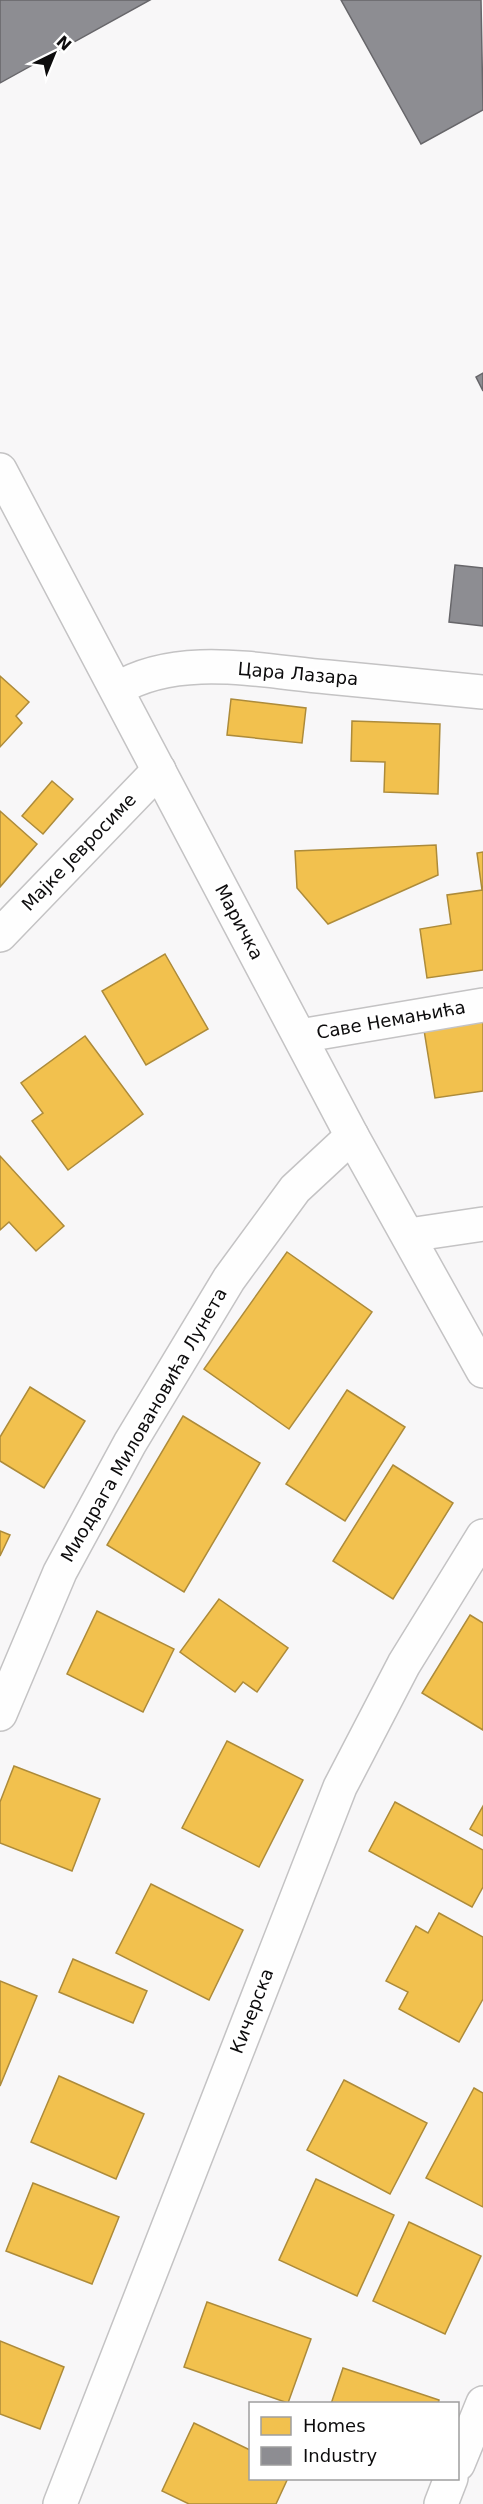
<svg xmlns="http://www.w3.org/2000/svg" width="483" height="2504" viewBox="0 0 483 2504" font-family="'DejaVu Sans',sans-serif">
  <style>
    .homes { fill: #f2c14e; stroke: #ad8b3a; stroke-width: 1.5 }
    .industry { fill: #8d8d92; stroke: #67666a; stroke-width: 1.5 }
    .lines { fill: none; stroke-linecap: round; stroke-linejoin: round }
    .minor-casing { stroke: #c4c3c4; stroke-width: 36 }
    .minor { stroke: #fefefe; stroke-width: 33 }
    .labels { text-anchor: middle; stroke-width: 6; stroke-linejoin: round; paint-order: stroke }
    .street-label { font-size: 18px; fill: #0d0c0d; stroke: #fff }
  </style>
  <rect width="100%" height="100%" fill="#f8f7f8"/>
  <!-- homes -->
  <g class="homes">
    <path d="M0 676 29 702 16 716 22 723 0 747Z"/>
    <path d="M231 699 306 708 302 743 227 735Z"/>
    <path d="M352 721 440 724 438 794 384 792 385 762 351 761Z"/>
    <path d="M52 781 73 799 43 834 22 816Z"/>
    <path d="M0 811 37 844 0 887Z"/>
    <path d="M436 845 438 875 328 924 297 888 295 851Z"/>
    <path d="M483 852V970L427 978 420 929 451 924 447 895 482 890 477 853Z"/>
    <path d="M165 954 208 1029 146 1065 102 991Z"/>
    <path d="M483 1020V1091L435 1098 424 1030Z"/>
    <path d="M85 1036 143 1114 68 1170 32 1121 43 1113 21 1083Z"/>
    <path d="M0 1156 64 1226 36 1251 9 1222 0 1230Z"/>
    <path d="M287 1252 372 1312 289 1429 204 1369Z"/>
    <path d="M30 1387 85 1421 44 1488 0 1461V1437Z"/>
    <path d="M347 1390 405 1427 345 1521 286 1484Z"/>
    <path d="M183 1416 260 1463 184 1592 107 1545Z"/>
    <path d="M393 1465 453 1503 393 1599 333 1561Z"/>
    <path d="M0 1531 10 1535 0 1556Z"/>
    <path d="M219 1599 288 1648 257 1692 243 1682 235 1692 180 1652Z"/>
    <path d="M97 1611 174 1649 143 1712 67 1674Z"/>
    <path d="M470 1615 483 1623V1730L422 1693Z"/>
    <path d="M227 1741 303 1780 259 1867 182 1828Z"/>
    <path d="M14 1766 100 1799 72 1871 0 1843V1802Z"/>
    <path d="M395 1802 483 1850V1887L472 1907 369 1851Z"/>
    <path d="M483 1806V1836L470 1829Z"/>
    <path d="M151 1884 243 1930 209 2000 116 1953Z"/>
    <path d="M439 1913 483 1937V1999L459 2042 399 2009 408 1992 386 1981 416 1926 428 1933Z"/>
    <path d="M73 1959 147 1991 133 2023 59 1992Z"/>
    <path d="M0 1981 37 1996 0 2086Z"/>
    <path d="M59 2076 144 2114 116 2179 31 2142Z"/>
    <path d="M344 2080 427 2123 390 2194 307 2150Z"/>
    <path d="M474 2088 483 2093V2207L426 2178Z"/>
    <path d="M316 2179 394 2215 357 2296 279 2260Z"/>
    <path d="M33 2183 119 2217 92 2284 6 2251Z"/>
    <path d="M409 2222 481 2256 445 2334 373 2301Z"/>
    <path d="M207 2302 311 2339 288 2403 184 2367Z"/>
    <path d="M0 2341 64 2367 40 2429 0 2414Z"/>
    <path d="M343 2368 439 2400 438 2404H331Z"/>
    <path d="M194 2423 250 2450V2478H288L276 2504H189L162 2491Z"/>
  </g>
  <!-- industry -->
  <g class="industry">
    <path d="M0 0H150L0 83Z"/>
    <path d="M341 0H481L483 110 421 144Z"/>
    <path d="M483 373V391L476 377Z"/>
    <path d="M455 565 483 568V626L449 622Z"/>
  </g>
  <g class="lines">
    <!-- minor casing -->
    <g class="minor-casing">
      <g id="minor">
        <path d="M0 470 352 1136 483 1371"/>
        <path d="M117 689C178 652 260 671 328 677 380 682 431 687 483 692"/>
        <path d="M0 935 159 770"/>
        <path d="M300 1036 483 1005"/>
        <path d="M409 1235 483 1224"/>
        <path d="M0 1714 60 1572 130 1443 229 1279 295 1189 352 1136"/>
        <path d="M458 2464 483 2403"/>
        <path d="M60 2504 340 1787 404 1664 483 1536"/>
        <path d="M441 2504 451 2478"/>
      </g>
    </g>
    <!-- minor -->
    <use href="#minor" class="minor"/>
  </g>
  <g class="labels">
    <!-- street labels -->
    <g class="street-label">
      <text transform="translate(298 674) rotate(5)" y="6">Цара Лазара</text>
      <text transform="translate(79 852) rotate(-46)" y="6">Мајке Јевросиме</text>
      <text transform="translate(239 922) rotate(62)" y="6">Маричка</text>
      <text transform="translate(391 1020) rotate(-10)" y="6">Саве Немањића</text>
      <text transform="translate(144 1425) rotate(-60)" y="6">Миодрага Миловановића Лунета</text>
      <text transform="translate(252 2011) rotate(-69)" y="6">Кичерска</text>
    </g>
  </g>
  <!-- legend -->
  <rect x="249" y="2402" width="210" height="78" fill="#ffffff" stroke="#9e9e9e" stroke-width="1.5"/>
  <rect x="261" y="2417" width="30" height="18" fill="#f2c14e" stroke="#9e9e9e" stroke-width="1.5"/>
  <text x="303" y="2432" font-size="18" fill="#0d0c0d">Homes</text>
  <rect x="261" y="2447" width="30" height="18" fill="#8d8d92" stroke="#9e9e9e" stroke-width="1.5"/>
  <text x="303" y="2462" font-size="18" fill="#0d0c0d">Industry</text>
  <!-- north arrow -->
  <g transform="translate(54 54) rotate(43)" stroke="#ffffff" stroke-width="4.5" paint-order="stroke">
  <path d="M0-4.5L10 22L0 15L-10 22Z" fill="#0d0c0d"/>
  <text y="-9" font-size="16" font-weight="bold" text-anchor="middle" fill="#0d0c0d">N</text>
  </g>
</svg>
